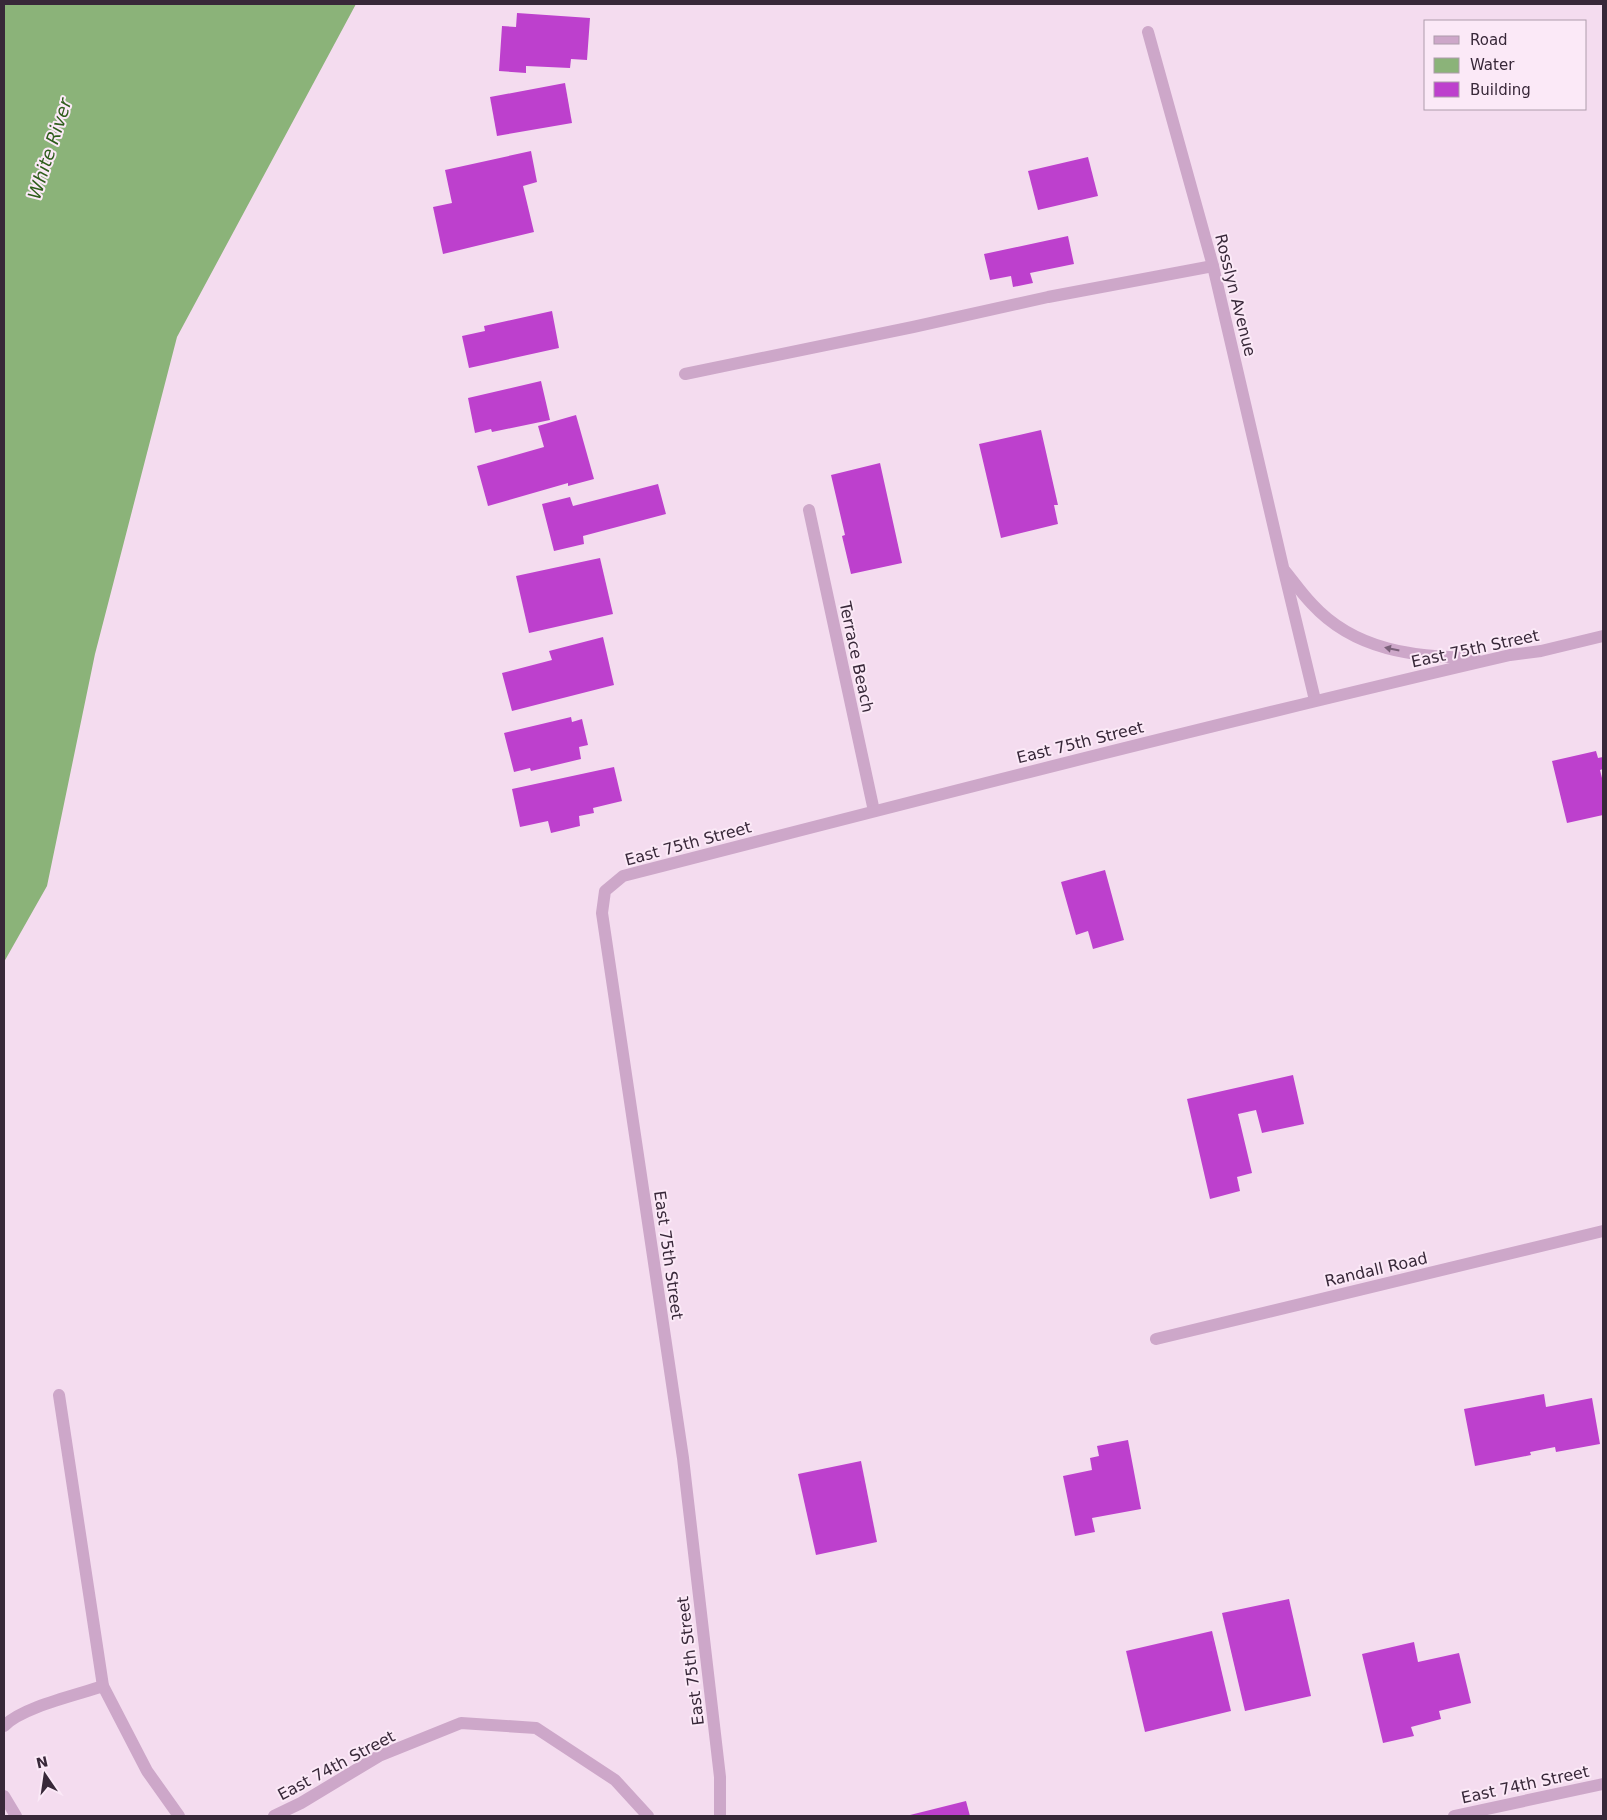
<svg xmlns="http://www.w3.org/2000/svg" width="1607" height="1820" viewBox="0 0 1607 1820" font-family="'DejaVu Sans',sans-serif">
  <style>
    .water { fill: #8bb379 }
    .building { fill: #bd40cd }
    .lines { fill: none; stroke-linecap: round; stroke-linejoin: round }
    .service { stroke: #cda7c9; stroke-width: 12 }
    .minor { stroke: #cda7c9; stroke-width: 12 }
    .oneway { fill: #7b617a }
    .labels { text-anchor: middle; stroke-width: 4; stroke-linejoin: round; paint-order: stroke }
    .street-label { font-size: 16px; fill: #382839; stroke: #fbe9f7 }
    .water-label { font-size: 18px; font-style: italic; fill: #2e5d1b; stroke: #fbe9f7 }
  </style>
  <rect width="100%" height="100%" fill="#f4dcef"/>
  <!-- water -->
  <path class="water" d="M4 4H356L177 337 95 654 47 886 4 962Z"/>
  <!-- building -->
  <g class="building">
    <path d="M517 13 590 18 587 60 571 59 570 68 526 66V73L499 71 502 26 516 27Z"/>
    <path d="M565 83 572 123 497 136 490 97Z"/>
    <path d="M531 151 537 182 523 186 534 232 443 254 433 207 452 203 445 170Z"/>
    <path d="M1088 157 1098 196 1038 210 1028 171Z"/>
    <path d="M1068 236 1074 264 1030 273 1033 283 1013 287 1011 276 990 280 984 254Z"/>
    <path d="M552 311 559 348 469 368 462 336 485 331 484 326Z"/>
    <path d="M541 381 550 420 492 432 491 429 475 433 468 398Z"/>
    <path d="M576 415 594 479 568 486V483L488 506 477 466 544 447 538 426Z"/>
    <path d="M1041 430 1058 505H1054L1058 524 1001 538 979 444Z"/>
    <path d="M880 463 902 563 851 574 842 536 845 535 831 475Z"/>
    <path d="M658 484 666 514 583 536 584 544 554 551 542 504 570 497 573 506Z"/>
    <path d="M600 558 613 614 529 633 516 576Z"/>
    <path d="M603 637 614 685 512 711 502 673 552 660 549 651Z"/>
    <path d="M571 717 572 722 582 719 588 745 579 747 581 759 531 771 530 768 514 772 504 733Z"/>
    <path d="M1596 751 1598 758 1603 757V769L1600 770 1603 782V815L1567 823 1552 761Z"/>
    <path d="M614 767 622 801 593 808 594 813 579 816 580 826 551 833 548 821 520 827 512 789Z"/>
    <path d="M1105 870 1124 940 1093 949 1088 931 1076 935 1061 882Z"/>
    <path d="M1293 1075 1304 1124 1262 1133 1256 1110 1238 1114 1252 1173 1237 1177 1240 1191 1210 1199 1187 1099Z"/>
    <path d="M1544 1394 1546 1407 1592 1398 1600 1444 1556 1452 1555 1447 1530 1452 1531 1455 1475 1466 1464 1409Z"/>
    <path d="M1128 1440 1141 1509 1092 1518 1095 1532 1075 1536 1063 1476 1092 1470 1090 1458 1099 1456 1097 1446Z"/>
    <path d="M861 1461 877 1542 816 1555 798 1474Z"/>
    <path d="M1289 1599 1311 1696 1245 1711 1222 1613Z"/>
    <path d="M1212 1631 1231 1711 1145 1732 1126 1651Z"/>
    <path d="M1414 1642 1418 1662 1459 1653 1471 1703 1439 1711 1441 1719 1411 1727 1414 1736 1383 1743 1362 1654Z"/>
    <path d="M966 1801 970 1816H906Z"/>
  </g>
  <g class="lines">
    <!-- service -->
    <g class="service">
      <path d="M685 374 913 327 1048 297 1213 266"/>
      <path d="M59 1395 103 1686 147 1771 179 1816"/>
      <path d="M4 1726C22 1707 77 1695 103 1686"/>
      <path d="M4 1796 16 1816"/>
    </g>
    <!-- minor -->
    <g class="minor">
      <path d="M1148 32 1213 266 1283 567 1315 700"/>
      <path d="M809 510 874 811"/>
      <path d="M1285 571C1294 582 1302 594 1312 604 1355 651 1415 657 1475 658"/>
      <path d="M1156 1339 1603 1231"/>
      <path d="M274 1816 301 1803 379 1756 461 1723 536 1728 615 1780 648 1816"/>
      <path d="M720 1816V1777L683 1458 602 913 605 891 623 876C918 800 1213 724 1510 655L1541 651 1603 636"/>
      <path d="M1454 1816 1603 1784"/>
    </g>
  </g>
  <!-- one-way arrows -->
  <defs><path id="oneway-solid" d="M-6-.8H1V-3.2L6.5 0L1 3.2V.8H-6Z" transform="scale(1.25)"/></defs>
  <use class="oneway" href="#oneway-solid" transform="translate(1392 649) rotate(-168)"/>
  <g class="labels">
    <!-- street labels -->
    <g class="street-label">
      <text transform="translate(1236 295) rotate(76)" y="6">Rosslyn Avenue</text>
      <text transform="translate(1475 648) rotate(-12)" y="6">East 75th Street</text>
      <text transform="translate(857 657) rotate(78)" y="6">Terrace Beach</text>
      <text transform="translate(1080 742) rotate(-14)" y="6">East 75th Street</text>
      <text transform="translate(688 843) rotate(-15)" y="6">East 75th Street</text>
      <text transform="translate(669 1255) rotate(82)" y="6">East 75th Street</text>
      <text transform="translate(1376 1269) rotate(-13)" y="6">Randall Road</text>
      <text transform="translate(690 1661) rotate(-97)" y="6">East 75th Street</text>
      <text transform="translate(336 1765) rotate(-28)" y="6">East 74th Street</text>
      <text transform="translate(1525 1784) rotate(-12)" y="6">East 74th Street</text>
    </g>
    <!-- water labels -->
    <g class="water-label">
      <text transform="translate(50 149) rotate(-72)" y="6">White River</text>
    </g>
  </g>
  <!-- border -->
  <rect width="1607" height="1820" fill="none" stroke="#382839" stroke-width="10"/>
  <!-- legend -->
  <rect x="1424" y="20" width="162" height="90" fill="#fbe9f7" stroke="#ad9cab"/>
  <rect x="1434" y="36" width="25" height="8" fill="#cda7c9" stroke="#ad9cab"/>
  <text x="1470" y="45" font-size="15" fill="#382839">Road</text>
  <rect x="1434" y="58" width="25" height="15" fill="#8bb379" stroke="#ad9cab"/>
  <text x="1470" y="70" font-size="15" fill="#382839">Water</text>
  <rect x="1434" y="82" width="25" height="15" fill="#bd40cd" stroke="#ad9cab"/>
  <text x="1470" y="95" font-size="15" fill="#382839">Building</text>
  <!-- north arrow -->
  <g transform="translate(45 1775) rotate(347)" stroke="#fbe9f7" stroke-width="4" paint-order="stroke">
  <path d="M0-4L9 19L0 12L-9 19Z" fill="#382839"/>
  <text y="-8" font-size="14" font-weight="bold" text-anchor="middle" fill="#382839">N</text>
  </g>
</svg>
